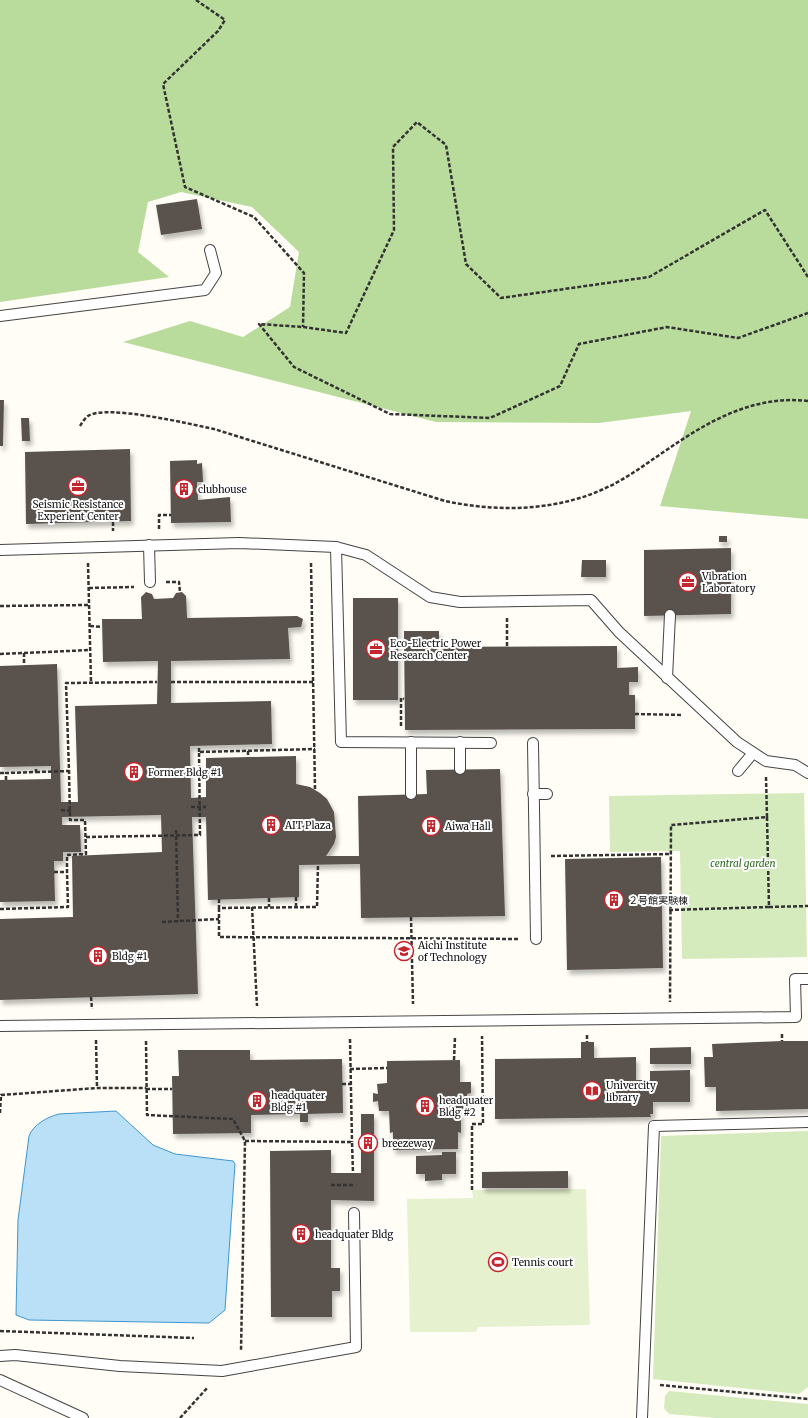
<svg xmlns="http://www.w3.org/2000/svg" width="808" height="1418" viewBox="0 0 808 1418" font-family="Merriweather,'Noto Sans JP',serif">
  <style>
    .green { fill: #d5ebbd }
    .forest { fill: #b9dc9c }
    .pitch { fill: #e6f2cf }
    .water { fill: #b9e0f7; stroke: #3f96cf }
    .building { fill: #5a524d; filter: url(#shadow) }
    .lines { fill: none; stroke-linecap: round; stroke-linejoin: round }
    .lane-casing { stroke: #444; stroke-width: 12 }
    .path { stroke: #333; stroke-width: 2.5; stroke-dasharray: 4 2; stroke-linecap: butt }
    .lane { stroke: #fff; stroke-width: 10 }
    .labels { text-anchor: middle; stroke-width: 4; stroke-linejoin: round; paint-order: stroke }
    .poi-label { font-size: 10px; fill: #111; stroke: #fff; text-anchor: start }
    .park-label { font-size: 10px; font-style: italic; fill: #2f6b1f; stroke: #fff }
  </style>
  <defs>
    <filter id="shadow"><feDropShadow dx="2.5" dy="4.5" stdDeviation="2" flood-color="#0004"/></filter>
  </defs>
  <rect width="100%" height="100%" fill="#fffdf5"/>
  <!-- green -->
  <g class="green">
    <path d="M804 793 807 957 682 959 680 851 610 852 609 796Z"/>
    <path d="M808 1131V1387L799 1394 653 1379 661 1136Z"/>
    <path d="M669 1391 808 1404V1418H716L669 1414 664 1408 665 1396Z"/>
  </g>
  <!-- forest -->
  <path class="forest" d="M0 0H808V519L660 506 691 411 599 423 436 422 123 342 190 321 243 337 290 307 299 252 252 207 181 192 148 202 138 252 169 277 0 302Z"/>
  <!-- pitch -->
  <path class="pitch" d="M586 1189 590 1325 478 1327 476 1332H410L407 1199 473 1198 472 1190Z"/>
  <!-- water -->
  <path class="water" d="M116 1111 153 1145 175 1154 233 1161 235 1164 225 1310 209 1323 29 1320 16 1315 18 1220 29 1136C33 1125 47 1117 59 1114Z"/>
  <!-- building -->
  <g class="building">
    <path d="M197 199 202 229 161 235 156 205Z"/>
    <path d="M0 400H4L3 446H0Z"/>
    <path d="M21 418H29L30 441H22Z"/>
    <path d="M130 449 131 521 26 524 25 452Z"/>
    <path d="M197 460V464L202 463 203 482H197L198 500 230 497 231 522 171 523 170 461Z"/>
    <rect x="719" y="536" width="8" height="6"/>
    <path d="M731 548V614L644 616V550Z"/>
    <path d="M582 560H606V577H581Z"/>
    <path d="M146 592 152 594 154 599 173 598 176 593 182 592 186 596 187 618 297 616 303 619 301 627 288 628 290 659 171 661V703L271 701 272 744 190 746 191 798 206 797V758L296 756V784L310 787 320 793 327 799 334 812 336 837 334 844 326 856H359L358 796 427 794 426 770 500 769 505 916 361 918 360 864 299 865V897L208 900 206 817H192L198 994 0 1000V919L73 917 72 856 162 852 161 815 62 817V825H80L81 852H63V861H54L55 901 0 902V780L51 779V766L0 767V666L57 664 61 802H78L75 706 157 704 158 661 103 662 102 619H142L141 597Z"/>
    <rect x="353" y="598" width="45" height="102"/>
    <path d="M404 631H439V647L617 646V668L638 667V682H629V695H635V729L405 730Z"/>
    <path d="M661 857 663 968 567 970 565 859Z"/>
    <path d="M782 1041H808V1109L716 1111V1087H705L704 1057H713L712 1044Z"/>
    <path d="M581 1042H594V1058L636 1057V1080H650V1071L690 1070V1102H653V1114H650L651 1117 495 1119V1059L581 1058Z"/>
    <path d="M691 1047V1064H650V1048Z"/>
    <path d="M178 1050H250V1060L342 1059 343 1113 308 1114V1122H300V1114L251 1115V1133L173 1134 172 1076H179Z"/>
    <path d="M460 1060V1082H471V1093L467 1094V1099H471V1111H461V1133L458 1132V1149L393 1150V1132L390 1133 389 1111H379L378 1101 373 1102V1093L378 1094 377 1084 387 1083V1061Z"/>
    <path d="M361 1114H374V1201L331 1200V1268H340V1291H332V1317H271L270 1151 331 1150V1173H361Z"/>
    <path d="M442 1152H456V1174H442V1180L425 1181V1174H416V1156L442 1155Z"/>
    <path d="M568 1171V1188H482V1172Z"/>
  </g>
  <g class="lines">
    <!-- lane casing -->
    <g class="lane-casing">
      <g id="lane">
        <path d="M0 316 205 290 216 273 210 250"/>
        <path d="M149 545 150 582"/>
        <path d="M336 547 341 742 491 743"/>
        <path d="M0 550 239 543 336 547 366 555 430 597 460 602 591 600 619 632 737 742 766 761 795 765 808 773"/>
        <path d="M667 678 670 615"/>
        <path d="M411 742V794"/>
        <path d="M460 742V769"/>
        <path d="M533 743 536 939"/>
        <path d="M738 771 753 753"/>
        <path d="M533 794H547"/>
        <path d="M0 1026 796 1017 795 979H808"/>
        <path d="M0 1356 15 1355 120 1366 222 1371 356 1347 354 1213"/>
        <path d="M0 1380 83 1418"/>
        <path d="M642 1418 654 1126 808 1122"/>
      </g>
    </g>
    <!-- path -->
    <g class="path">
      <path d="M196 0 225 20 218 31 163 84 185 187 254 217 304 273 303 327"/>
      <path d="M808 277 765 210 649 277 501 298 466 264 446 145 417 122 393 147 394 230 346 333 303 327 259 324 294 367 390 414 490 418 560 386 579 344 667 327 738 338 808 313"/>
      <path d="M80 426C82 423 85 418 88 416 106 404 190 424 214 429L445 501C502 513 562 511 614 484 633 474 650 461 668 449 710 420 755 395 808 401"/>
      <path d="M113 522V531"/>
      <path d="M159 529V515H171"/>
      <path d="M88 563 91 682"/>
      <path d="M311 563 315 789"/>
      <path d="M166 582H179L180 592"/>
      <path d="M89 588 134 587"/>
      <path d="M0 606 89 605"/>
      <path d="M507 618V647"/>
      <path d="M90 626 102 627"/>
      <path d="M24 653 90 650"/>
      <path d="M0 654 24 653V665"/>
      <path d="M171 682H314"/>
      <path d="M635 714 683 715"/>
      <path d="M401 726V698L404 699"/>
      <path d="M248 751V757"/>
      <path d="M199 752V746"/>
      <path d="M36 772 69 771 66 683 157 682"/>
      <path d="M0 773H6"/>
      <path d="M766 777 767 817"/>
      <path d="M6 780V773L36 772V767"/>
      <path d="M191 807H206"/>
      <path d="M61 810 73 811"/>
      <path d="M176 830 178 921"/>
      <path d="M86 837 200 835 199 752 315 749"/>
      <path d="M551 856 671 854"/>
      <path d="M54 872H67V855L86 854 85 820H70L69 771"/>
      <path d="M296 897V907"/>
      <path d="M269 898V907"/>
      <path d="M219 899V908L317 907 318 864"/>
      <path d="M252 907 257 1006"/>
      <path d="M769 907 808 906"/>
      <path d="M219 908V937L520 939"/>
      <path d="M0 909 68 907 67 872"/>
      <path d="M669 910 769 907 767 817 671 825 670 1002"/>
      <path d="M411 917 413 1004"/>
      <path d="M162 922 219 919"/>
      <path d="M91 997 92 1009"/>
      <path d="M782 1034V1041"/>
      <path d="M587 1035V1042"/>
      <path d="M350 1039 352 1142"/>
      <path d="M96 1040 97 1088"/>
      <path d="M146 1041 147 1115 233 1119 245 1141 241 1351"/>
      <path d="M454 1060 455 1037"/>
      <path d="M350 1069 387 1068"/>
      <path d="M342 1084H351"/>
      <path d="M146 1089H172"/>
      <path d="M0 1113 1 1095 97 1088H146"/>
      <path d="M245 1141 352 1142 353 1173"/>
      <path d="M331 1185H353"/>
      <path d="M472 1190V1124H483L482 1036"/>
      <path d="M0 1331 194 1338"/>
      <path d="M660 1385 808 1399"/>
      <path d="M180 1418 208 1387"/>
    </g>
    <!-- lane -->
    <use href="#lane" class="lane"/>
  </g>
  <!-- icons -->
  <defs>
    <g id="office-ring" transform="scale(1)"><circle r="9.5" fill="#fff" stroke="#c4262e" stroke-width="1.5"/><path d="M-6-3h4V-5.5h4V-3h4V5H-6ZM-1-4.5V-3h2v-1.5ZM-6 0V1H6V0Z" fill="#c4262e"/></g>
    <g id="building-ring" transform="scale(1)"><circle r="9.5" fill="#fff" stroke="#c4262e" stroke-width="1.5"/><path d="M-4-6H4V6H1V3H-1V6H-4ZM-2.5-4.3h1.7v1.8h-1.7ZM.8-4.3h1.7v1.8H.8ZM-2.5-1h1.7V.8h-1.7ZM.8-1h1.7V.8H.8Z" fill="#c4262e"/></g>
    <g id="university-ring" transform="scale(1)"><circle r="9.5" fill="#fff" stroke="#c4262e" stroke-width="1.5"/><path d="M0-5L7-2L0 1L-7-2ZM-4 1L0 2.5L4 1V4Q0 6-4 4Z" fill="#c4262e"/></g>
    <g id="library-ring" transform="scale(1)"><circle r="9.5" fill="#fff" stroke="#c4262e" stroke-width="1.5"/><path d="M-6-4Q-3-5.5-.7-3.5V5Q-3 3-6 4ZM6-4Q3-5.5 .7-3.5V5Q3 3 6 4Z" fill="#c4262e"/></g>
    <g id="stadium-ring" transform="scale(1)"><circle r="9.5" fill="#fff" stroke="#c4262e" stroke-width="1.5"/><path d="M0-5a6.5 5 0 1 0 0 10a6.5 5 0 1 0 0-10ZM-3.5-1.8h7v3.6h-7Z" fill="#c4262e"/></g>
  </defs>
  <g fill-rule="evenodd">
    <use href="#office-ring" x="78" y="486"/>
    <use href="#building-ring" x="184" y="489"/>
    <use href="#office-ring" x="688" y="582"/>
    <use href="#office-ring" x="376" y="649"/>
    <use href="#building-ring" x="134" y="772"/>
    <use href="#building-ring" x="271" y="825"/>
    <use href="#building-ring" x="431" y="826"/>
    <use href="#building-ring" x="614" y="900"/>
    <use href="#university-ring" x="404" y="951"/>
    <use href="#building-ring" x="98" y="956"/>
    <use href="#library-ring" x="592" y="1091"/>
    <use href="#building-ring" x="257" y="1101"/>
    <use href="#building-ring" x="425" y="1106"/>
    <use href="#building-ring" x="368" y="1143"/>
    <use href="#building-ring" x="301" y="1234"/>
    <use href="#stadium-ring" x="498" y="1262"/>
  </g>
  <g class="labels">
    <!-- poi labels -->
    <g class="poi-label">
      <text x="198" y="493">clubhouse</text>
      <text x="78" y="508" text-anchor="middle">Seismic Resistance<tspan x="78" dy="12">Experient Center</tspan></text>
      <text x="702" y="580">Vibration<tspan x="702" dy="12">Laboratory</tspan></text>
      <text x="390" y="647">Eco-Electric Power<tspan x="390" dy="12">Research Center</tspan></text>
      <text x="148" y="776">Former Bldg #1</text>
      <text x="285" y="829">AIT Plaza</text>
      <text x="445" y="830">Aiwa Hall</text>
      <text x="628" y="904">２号館実験棟</text>
      <text x="418" y="949">Aichi Institute<tspan x="418" dy="12">of Technology</tspan></text>
      <text x="112" y="960">Bldg #1</text>
      <text x="606" y="1089">Univercity<tspan x="606" dy="12">library</tspan></text>
      <text x="271" y="1099">headquater<tspan x="271" dy="12">Bldg #1</tspan></text>
      <text x="439" y="1104">headquater<tspan x="439" dy="12">Bldg #2</tspan></text>
      <text x="382" y="1147">breezeway</text>
      <text x="315" y="1238">headquater Bldg</text>
      <text x="512" y="1266">Tennis court</text>
    </g>
    <!-- park labels -->
    <g class="park-label">
      <text x="743" y="867">central garden</text>
    </g>
  </g>
</svg>
